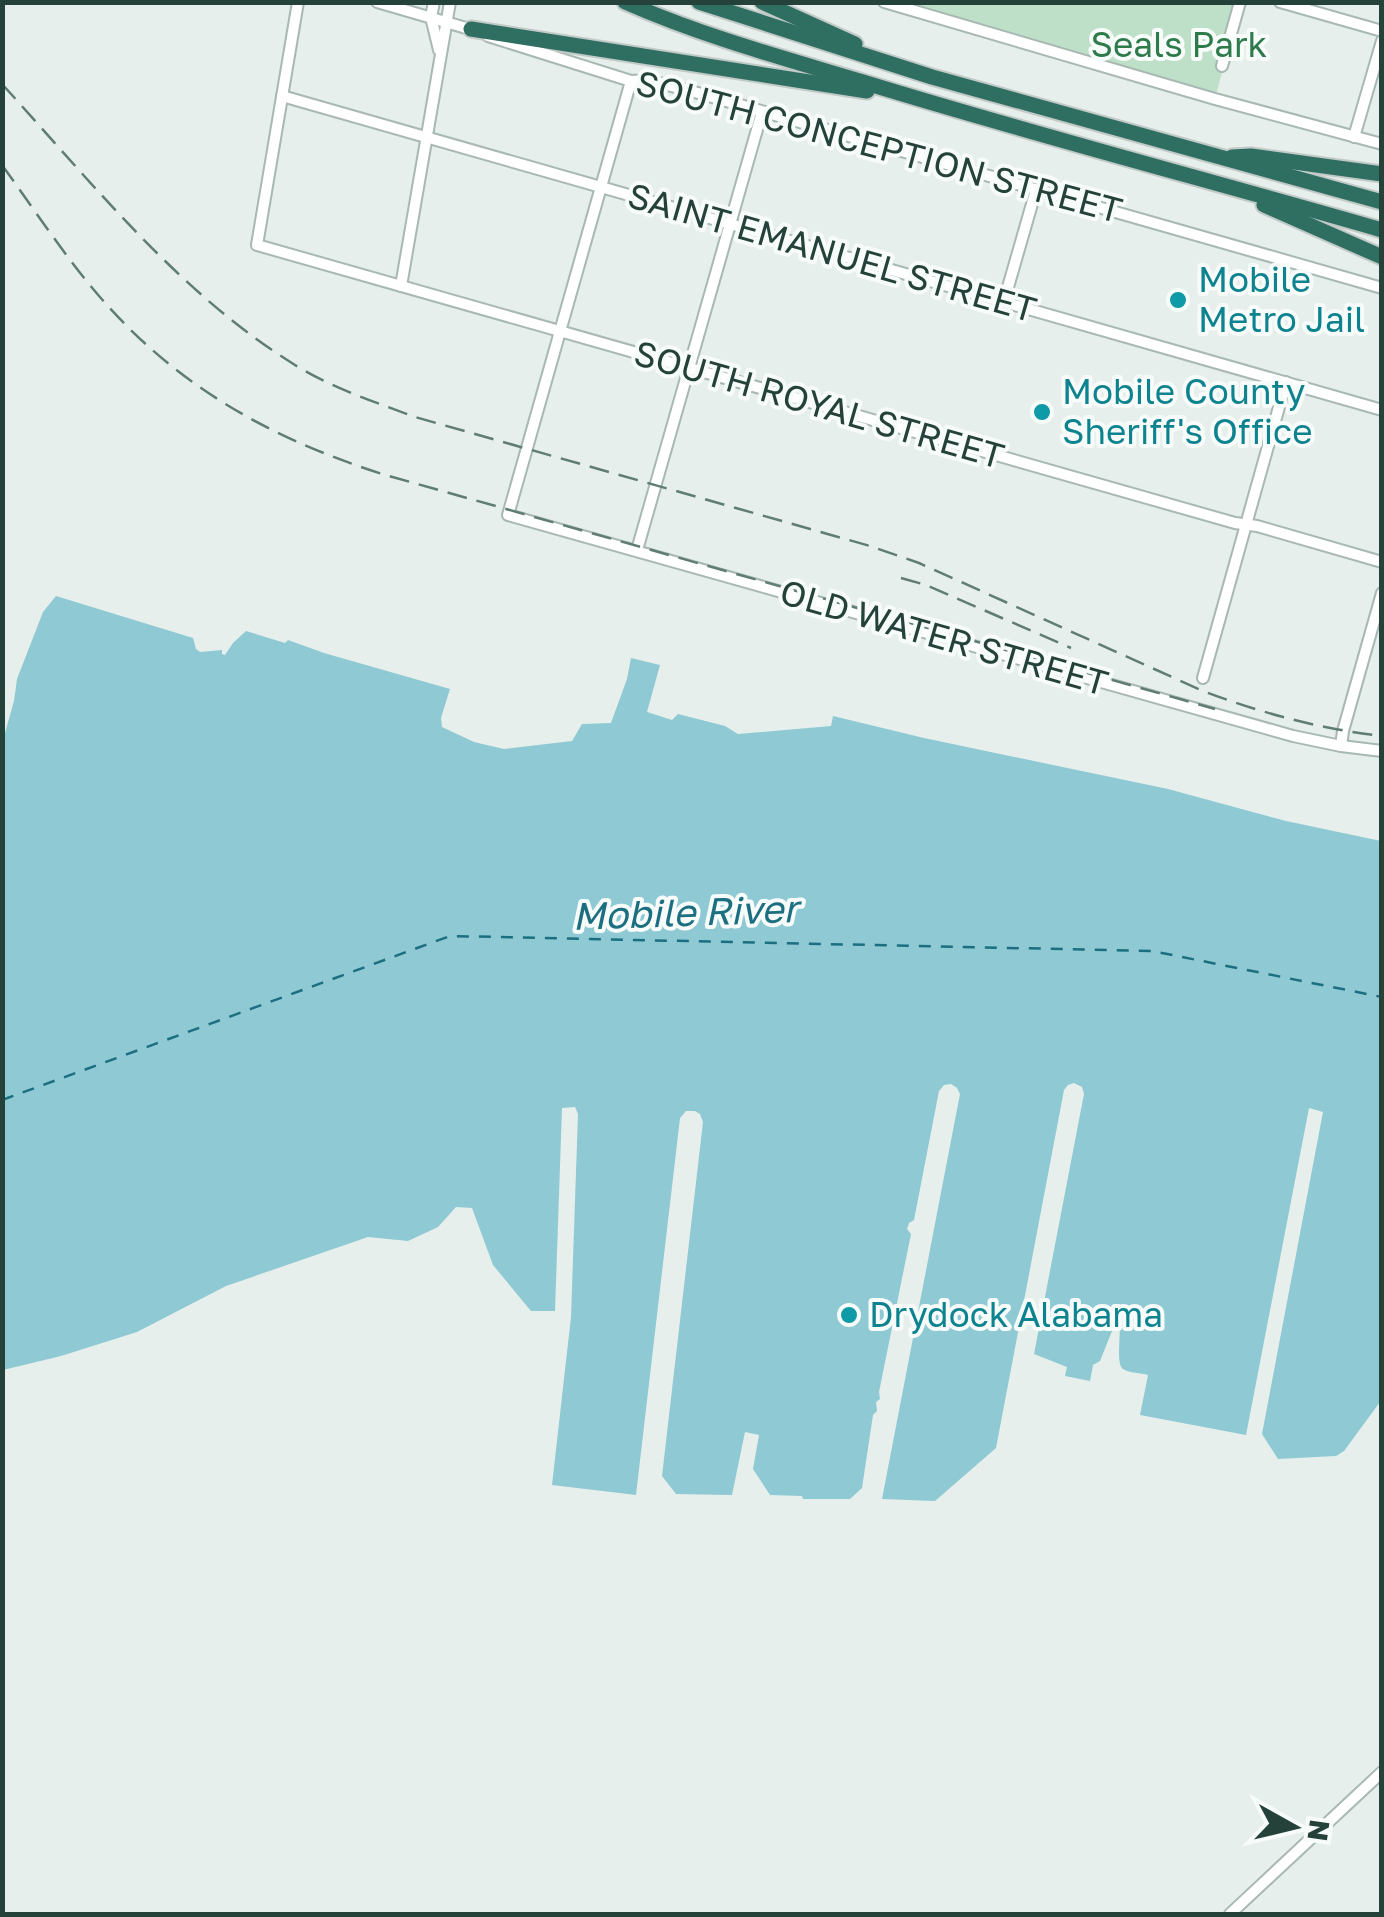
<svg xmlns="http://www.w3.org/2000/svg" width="1384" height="1917" viewBox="0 0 1384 1917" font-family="'Golos Text',sans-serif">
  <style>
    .green { fill: #bfe0c8 }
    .water { fill: #8ec9d4 }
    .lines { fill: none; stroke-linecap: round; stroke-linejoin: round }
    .ferry { stroke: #1c6f80; stroke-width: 2.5; stroke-dasharray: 12 10; stroke-linecap: butt }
    .minor-casing { stroke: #a8b8b2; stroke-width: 14 }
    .highway-casing { stroke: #c2cac8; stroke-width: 19 }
    .minor { stroke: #fff; stroke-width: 10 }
    .highway { stroke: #2f6f62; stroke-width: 15 }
    .rail { stroke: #5f7d75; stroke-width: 2.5; stroke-dasharray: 20 10; stroke-linecap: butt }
    .culture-dot { fill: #0f9aa8; stroke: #f7fbf9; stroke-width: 4 }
    .labels { text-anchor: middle; stroke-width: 8; stroke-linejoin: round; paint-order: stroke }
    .park-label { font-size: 35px; fill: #2d7a4b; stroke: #f7fbf9 }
    .street-label { font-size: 35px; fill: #24423a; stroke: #f7fbf9 }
    .culture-label { font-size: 35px; fill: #0d838f; stroke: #f7fbf9; text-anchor: start }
    .water-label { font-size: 38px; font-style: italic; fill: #1c6f80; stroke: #f7fbf9 }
  </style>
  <rect width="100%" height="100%" fill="#e6efeb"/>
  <!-- green -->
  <path class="green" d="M884 3H1240L1215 99Z"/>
  <!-- water -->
  <path class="water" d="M56 596 193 638 196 649 200 652 222 650V654L225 655 233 643 246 631 285 643 288 640 324 653 450 689 441 718 442 727 474 742 504 749 572 741 582 724 611 723 627 679 631 658 660 665 647 712 672 720 678 714 725 726 738 734 831 726 833 716 924 738 1168 789 1286 821 1381 841 1380 1402 1344 1451 1336 1456 1278 1459 1262 1434 1323 1112 1309 1108 1246 1435 1140 1415 1148 1375C1142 1373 1128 1373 1123 1369 1115 1363 1122 1331 1119 1319L1116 1321 1100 1361 1093 1365 1090 1381 1065 1376 1067 1367 1034 1354 1084 1094 1082 1087 1074 1083 1068 1085 1064 1090 996 1448 935 1501 882 1499 960 1094 957 1088 951 1084 944 1085 939 1091 914 1220 909 1223 907 1229 911 1234 879 1392 880 1399 876 1402 877 1411 873 1415 862 1488 850 1499H803L802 1496 770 1495 753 1469 759 1435 745 1432 732 1495 676 1494 662 1476 703 1122 700 1114 695 1111H686L680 1118 636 1495 552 1485 571 1317 578 1114 575 1107 562 1108 555 1311H531L493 1265 472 1208 456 1207 438 1227 408 1241 368 1237 226 1286 137 1332 61 1356 3 1370V740L14 701 17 679 43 612Z"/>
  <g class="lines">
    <!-- ferry -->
    <path class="ferry" d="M2 1100 450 936 1152 951 1382 997"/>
    <!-- minor casing -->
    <g class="minor-casing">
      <g id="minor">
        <path d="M298 2 257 245 1235 523 1257 526 1382 562"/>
        <path d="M377 2 473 30"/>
        <path d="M434 2 431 17 439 50"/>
        <path d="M884 2 1215 99 1382 144"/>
        <path d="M1280 2 1382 31"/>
        <path d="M488 36 631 81 648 80 698 93 1382 288"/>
        <path d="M1222 66 1240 2"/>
        <path d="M631 81 508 515 1293 736 1341 746 1382 751"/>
        <path d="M282 96 1382 410"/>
        <path d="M1354 137 1382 41"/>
        <path d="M401 286 450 2"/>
        <path d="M1004 301 1036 190"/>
        <path d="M637 550 762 112"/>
        <path d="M1203 678 1286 382"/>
        <path d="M1341 746 1343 731 1382 593"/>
        <path d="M1230 1914 1382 1772"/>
      </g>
    </g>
    <!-- highway casing -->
    <g class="highway-casing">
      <g id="highway">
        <path d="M625 2C702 36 783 58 863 82 1035 135 1209 180 1382 230"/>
        <path d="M699 2 932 77 1382 202"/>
        <path d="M762 2 855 44"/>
        <path d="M471 29 867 91"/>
        <path d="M1232 157 1251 156 1382 174"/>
        <path d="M1264 205 1382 257"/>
      </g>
    </g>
    <!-- minor -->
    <use href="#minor" class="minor"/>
    <!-- highway -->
    <use href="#highway" class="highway"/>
    <!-- rail -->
    <g class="rail">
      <path d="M2 84C93 184 179 293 295 365 332 388 375 402 415 417L870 546 919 563 1203 691C1261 713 1320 729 1382 736"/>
      <path d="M2 165C31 205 58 246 89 284 168 381 264 436 382 474L1215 709"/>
      <path d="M901 578 926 585 1071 648"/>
    </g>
  </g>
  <!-- markers -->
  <g class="culture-dot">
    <circle cx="1178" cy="300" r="10"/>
    <circle cx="1042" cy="412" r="10"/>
    <circle cx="849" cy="1315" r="10"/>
  </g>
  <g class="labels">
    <!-- park labels -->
    <g class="park-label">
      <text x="1179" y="57">Seals Park</text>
    </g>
    <!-- street labels -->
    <g class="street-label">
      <text transform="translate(879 147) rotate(15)" y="12">SOUTH CONCEPTION STREET</text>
      <text transform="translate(832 253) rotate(16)" y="12">SAINT EMANUEL STREET</text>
      <text transform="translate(819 405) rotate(16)" y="12">SOUTH ROYAL STREET</text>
      <text transform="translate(944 638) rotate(16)" y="12">OLD WATER STREET</text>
    </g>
    <!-- culture labels -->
    <g class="culture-label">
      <text x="1198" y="292">Mobile<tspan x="1198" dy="40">Metro Jail</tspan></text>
      <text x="1062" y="404">Mobile County<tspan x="1062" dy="40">Sheriff's Office</tspan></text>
      <text x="869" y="1327">Drydock Alabama</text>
    </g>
    <!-- water labels -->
    <g class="water-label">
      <text transform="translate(685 913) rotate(-2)" y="13">Mobile River</text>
    </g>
  </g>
  <!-- border -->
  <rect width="1384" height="1917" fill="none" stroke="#24423a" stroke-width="10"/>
  <!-- north arrow -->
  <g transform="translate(1294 1827) rotate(98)" stroke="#f7fbf9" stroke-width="8" paint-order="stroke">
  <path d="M0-8L18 38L0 25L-18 38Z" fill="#24423a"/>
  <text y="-15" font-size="28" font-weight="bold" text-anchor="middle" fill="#24423a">N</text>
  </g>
</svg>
